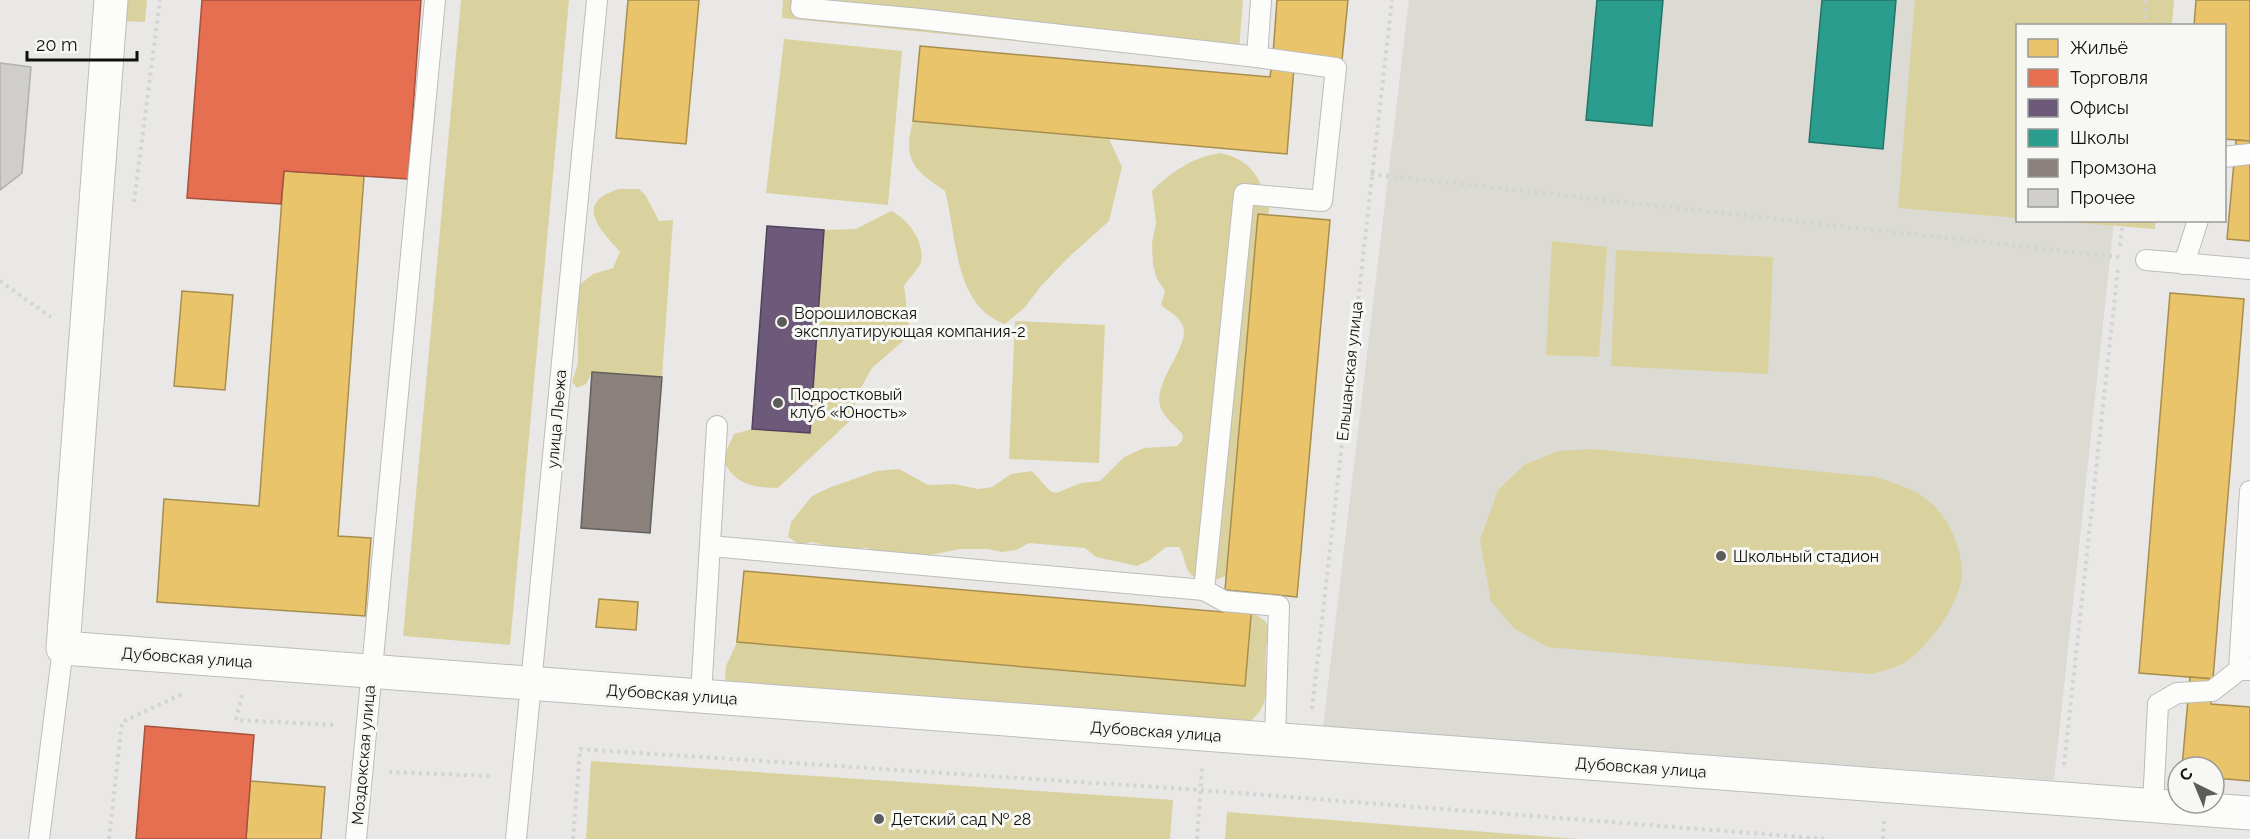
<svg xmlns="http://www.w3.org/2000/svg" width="2250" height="839" viewBox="0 0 2250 839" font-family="Raleway,sans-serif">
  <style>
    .built { fill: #dbdad3 }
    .green { fill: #dad29e }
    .homes { fill: #e9c46a; stroke: #a88e4e; stroke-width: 1.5 }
    .shops { fill: #e76f51; stroke: #a6523d; stroke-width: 1.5 }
    .offices { fill: #6d597a; stroke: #51435a; stroke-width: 1.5 }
    .schools { fill: #2a9d8f; stroke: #227368; stroke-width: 1.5 }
    .industry { fill: #8a817c; stroke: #655f5b; stroke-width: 1.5 }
    .building { fill: #cfcecd; stroke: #b2b1b0; stroke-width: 1.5 }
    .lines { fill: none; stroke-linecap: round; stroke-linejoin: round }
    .lane-casing { stroke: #bdbcbb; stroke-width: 22 }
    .secondary-casing { stroke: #bdbcbb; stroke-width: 35 }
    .path { stroke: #d3d3d2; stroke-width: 4; stroke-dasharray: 3 4.5; stroke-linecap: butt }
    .lane { stroke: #fcfcfb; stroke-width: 20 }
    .secondary { stroke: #fcfcfb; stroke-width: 33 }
    .poi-dot { fill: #5c5c5a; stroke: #f7f7f3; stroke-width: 2 }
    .labels { text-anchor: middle; stroke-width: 6; stroke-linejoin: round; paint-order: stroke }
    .poi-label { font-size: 16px; fill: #10100e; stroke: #f7f7f3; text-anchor: start }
    .street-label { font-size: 16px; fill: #10100e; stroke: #f7f7f3 }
  </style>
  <rect width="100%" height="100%" fill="#e9e8e7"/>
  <!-- built -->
  <path class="built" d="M1409 0H2134L2018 26V220L2114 221 2054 780 1323 727Z"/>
  <!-- green -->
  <g class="green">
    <path d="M122 0H147L145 22 120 21Z"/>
    <path d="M461 0H569L510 645 403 636Z"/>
    <path d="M783 0H1243L1238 63 782 18Z"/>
    <path d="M1915 0H2174L2172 25 2018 26 2017 218 1898 208Z"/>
    <path d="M784 39 902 51 888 205 766 193Z"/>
    <path d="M913 121 1109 139 1122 167 1109 221 1069 257 1041 286 1025 307 1005 324C953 306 957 234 945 191 914 170 902 160 913 121Z"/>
    <path d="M1220 153C1244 158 1256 170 1264 192 1267 202 1271 204 1268 214H1258L1226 576 1213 581 1194 577C1183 569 1186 557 1179 547H1166L1150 560 1137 566 1096 557 1085 548 1029 543 1016 550 1002 552 988 549H960L905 560 866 548 839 549 812 542 799 544 788 537 791 522 812 496 831 487 877 471 899 469 928 485 954 484 978 489 992 487 1011 474 1032 471 1050 491 1056 493 1081 483 1100 481 1124 457 1144 448 1177 446 1182 441 1183 435C1176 426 1163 417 1160 406 1153 380 1193 344 1182 324 1177 315 1168 311 1161 305L1165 291 1157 279 1153 266 1152 243 1156 223 1152 191C1171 172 1193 157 1220 153Z"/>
    <path d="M619 189H639L646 196 659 221 673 220 662 377 592 372 586 384 577 388 572 382 578 363V286L593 274 613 268 620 252C600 229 573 203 619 189Z"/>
    <path d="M891 211C908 219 925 241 921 262 919 269 908 279 904 286L909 327 903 341 872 368 858 393 851 420 778 488C753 488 732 484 723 458L734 434 752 429 809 433 824 230 856 229Z"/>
    <path d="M2054 221 2156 220V221L2155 229Z"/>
    <path d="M1552 241 1607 247 1599 357 1546 355Z"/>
    <path d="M1616 250 1773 257 1768 374 1611 366Z"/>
    <path d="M1015 321 1105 325 1099 463 1009 459Z"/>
    <path d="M1592 449 1875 477C1894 483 1914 488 1929 501 1949 518 1960 545 1962 570 1964 599 1927 651 1902 664 1893 669 1881 671 1871 674L1547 647 1515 629 1491 601 1480 540 1498 490 1524 465 1558 451Z"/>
    <path d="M1255 614 1265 621 1270 629C1269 636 1266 644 1266 652 1263 679 1275 703 1249 722L735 688 725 679 726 666 737 642 1244 686 1251 615Z"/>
    <path d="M591 761 1173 800 1170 839H586Z"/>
    <path d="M1227 812 1578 839H1225Z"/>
  </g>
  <!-- homes -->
  <g class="homes">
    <path d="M628 0H699L686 144 616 138Z"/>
    <path d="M1277 0H1348L1342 60 1273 54Z"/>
    <path d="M2196 0H2250V141L2224 139V26H2194Z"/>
    <path d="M920 46 1270 77 1273 54 1295 55 1287 154 913 121Z"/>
    <path d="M2236 140 2250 141V241L2227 239Z"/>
    <path d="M284 171 364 176 338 536 371 538 365 616 157 602 164 499 259 506Z"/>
    <path d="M1258 214 1330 220 1297 597 1225 590Z"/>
    <path d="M182 291 233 295 225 390 174 386Z"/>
    <path d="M2170 293 2244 299 2213 679 2139 673Z"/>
    <path d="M744 571 1223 612 1225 590 1253 593 1245 686 737 642Z"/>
    <path d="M599 599 638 602 636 630 596 627Z"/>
    <path d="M2190 677 2213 679 2211 704 2250 707V781L2214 778V767H2182Z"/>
    <path d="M250 781 325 787 321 839H246Z"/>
  </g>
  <!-- shops -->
  <g class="shops">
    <path d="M202 0H421L408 179 284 171 281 204 187 198Z"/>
    <path d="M145 726 254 735 246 839H136Z"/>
  </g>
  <!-- offices -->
  <path class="offices" d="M767 226 824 230 810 433 752 429Z"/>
  <!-- schools -->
  <g class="schools">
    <path d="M1597 0H1663L1652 126 1586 120Z"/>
    <path d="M1822 0H1896L1883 149 1809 142Z"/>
  </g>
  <!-- industry -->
  <path class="industry" d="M592 372 662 377 650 533 581 528Z"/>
  <!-- building -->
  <path class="building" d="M0 63 31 67 22 173 0 190Z"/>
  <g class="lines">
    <!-- lane casing -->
    <g class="lane-casing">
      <g id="lane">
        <path d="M802 0 801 8 920 19 1257 57"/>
        <path d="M1261 0 1257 57 1336 68 1322 201 1244 194 1204 590 1224 601 1279 606 1275 739"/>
        <path d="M2224 157 2250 154"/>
        <path d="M2146 260 2250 269"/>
        <path d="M2184 264 2198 220"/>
        <path d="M710 546 1204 590"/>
        <path d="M2239 670 2250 491"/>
        <path d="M698 696 701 695 717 426"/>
        <path d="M2153 806 2158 704 2177 693 2212 691 2239 670H2250"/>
        <path d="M39 839 63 648"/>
        <path d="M356 839 435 0"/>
        <path d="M516 839 597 0"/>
      </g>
    </g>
    <!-- secondary casing -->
    <g class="secondary-casing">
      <path id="secondary" d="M111 0 63 648 2250 813"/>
    </g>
    <!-- path -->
    <g class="path">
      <path d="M2144 26 2146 0"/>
      <path d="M1371 174 2119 257"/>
      <path d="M134 202 160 0"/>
      <path d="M2120 246 2123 220"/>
      <path d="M0 281 51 317"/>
      <path d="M242 695 236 720 337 725"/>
      <path d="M1312 709 1392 0"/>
      <path d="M2064 765 2118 268"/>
      <path d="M389 772 493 776"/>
      <path d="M109 839 122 722 182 694"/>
      <path d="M573 839 580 749 1200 790 1828 839"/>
      <path d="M1197 839 1202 768"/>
      <path d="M1883 839 1884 819"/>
    </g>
    <!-- lane -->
    <use href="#lane" class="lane"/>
    <!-- secondary -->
    <use href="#secondary" class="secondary"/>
  </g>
  <!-- markers -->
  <g class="poi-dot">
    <circle cx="782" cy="322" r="6"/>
    <circle cx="778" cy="403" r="6"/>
    <circle cx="1721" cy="556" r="6"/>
    <circle cx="879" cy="819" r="6"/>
  </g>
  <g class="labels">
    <!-- poi labels -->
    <g class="poi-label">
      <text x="794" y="319">Ворошиловская<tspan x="794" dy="18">эксплуатирующая компания-2</tspan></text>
      <text x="790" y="400">Подростковый<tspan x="790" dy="18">клуб «Юность»</tspan></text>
      <text x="1733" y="562">Школьный стадион</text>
      <text x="891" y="825">Детский сад № 28</text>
    </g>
    <!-- street labels -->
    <g class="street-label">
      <text transform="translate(1349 371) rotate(-84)" y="6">Ельшанская улица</text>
      <text transform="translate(556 419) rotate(-85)" y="6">улица Льежа</text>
      <text transform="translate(187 657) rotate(4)" y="6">Дубовская улица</text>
      <text transform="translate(672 694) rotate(4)" y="6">Дубовская улица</text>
      <text transform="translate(1156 731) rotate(4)" y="6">Дубовская улица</text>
      <text transform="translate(363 755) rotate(-85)" y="6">Моздокская улица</text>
      <text transform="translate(1641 767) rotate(4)" y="6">Дубовская улица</text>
    </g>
  </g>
  <!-- legend -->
  <rect x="2016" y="24" width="210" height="198" fill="#f7f7f3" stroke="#9b9b97" stroke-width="1.5"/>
  <rect x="2028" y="39" width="30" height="18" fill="#e9c46a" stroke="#9b9b97" stroke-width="1.5"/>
  <text x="2070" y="54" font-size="18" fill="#10100e">Жильё</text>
  <rect x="2028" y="69" width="30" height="18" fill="#e76f51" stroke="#9b9b97" stroke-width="1.5"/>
  <text x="2070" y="84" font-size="18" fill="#10100e">Торговля</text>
  <rect x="2028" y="99" width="30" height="18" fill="#6d597a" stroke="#9b9b97" stroke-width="1.5"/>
  <text x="2070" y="114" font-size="18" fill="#10100e">Офисы</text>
  <rect x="2028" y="129" width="30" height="18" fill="#2a9d8f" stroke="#9b9b97" stroke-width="1.5"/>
  <text x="2070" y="144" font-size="18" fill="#10100e">Школы</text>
  <rect x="2028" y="159" width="30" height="18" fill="#8a817c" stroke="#9b9b97" stroke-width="1.5"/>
  <text x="2070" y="174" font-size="18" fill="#10100e">Промзона</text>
  <rect x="2028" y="189" width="30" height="18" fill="#cfcecd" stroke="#9b9b97" stroke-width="1.5"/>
  <text x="2070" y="204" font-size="18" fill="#10100e">Прочее</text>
  <!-- north arrow -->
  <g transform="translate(2196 785) rotate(317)"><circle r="28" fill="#f7f7f3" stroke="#9b9b97" stroke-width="1.5"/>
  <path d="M0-4.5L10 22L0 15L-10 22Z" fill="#5c5c5a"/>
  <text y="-9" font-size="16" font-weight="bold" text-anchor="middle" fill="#10100e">С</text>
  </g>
  <!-- scale -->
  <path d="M27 51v9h110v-9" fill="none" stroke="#10100e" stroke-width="3"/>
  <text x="36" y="51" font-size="18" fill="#10100e" stroke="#f7f7f3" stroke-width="4.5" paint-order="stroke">20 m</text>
</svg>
